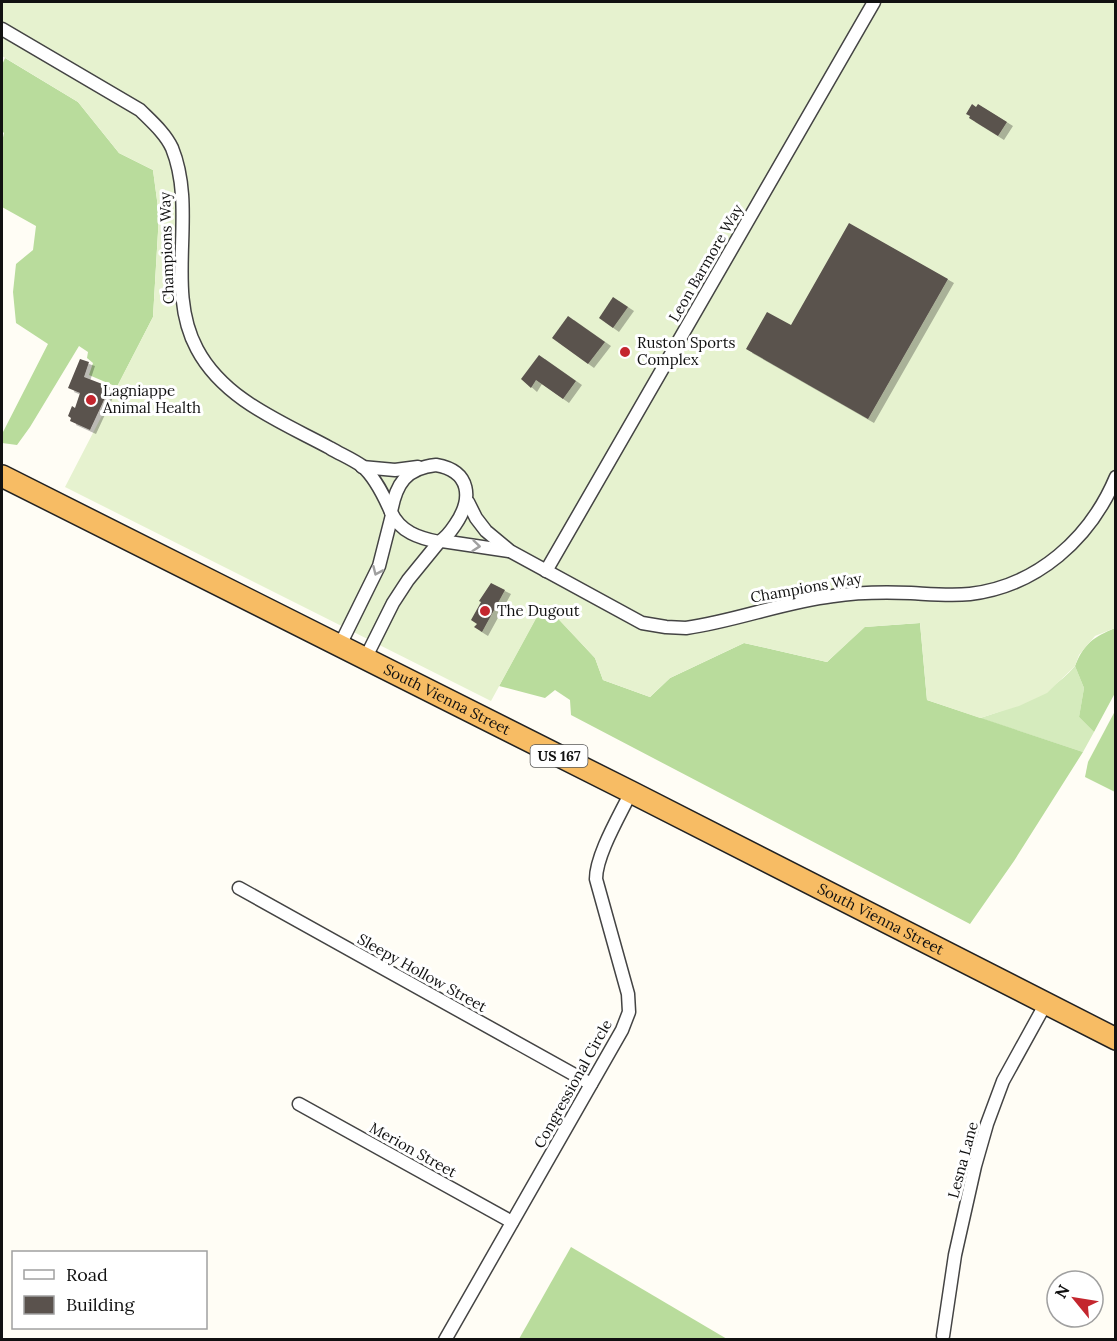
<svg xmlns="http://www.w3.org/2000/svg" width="1117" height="1341" viewBox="0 0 1117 1341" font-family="Lora,serif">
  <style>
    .green { fill: #d5ebbd }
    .forest { fill: #b9dc9c }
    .pitch { fill: #e6f2cf }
    .building { fill: #5a524d; filter: url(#shadow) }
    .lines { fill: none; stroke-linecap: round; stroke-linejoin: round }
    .minor-casing { stroke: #444; stroke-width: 15 }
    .trunk-casing { stroke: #222; stroke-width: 24 }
    .minor { stroke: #fff; stroke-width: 12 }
    .trunk { stroke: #f7bc64; stroke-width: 21 }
    .oneway { stroke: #a0a0a0 }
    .poi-dot { fill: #c4262e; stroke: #fff; stroke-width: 2 }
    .labels { text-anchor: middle; stroke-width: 6; stroke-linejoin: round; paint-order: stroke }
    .shield { fill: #fff; stroke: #585858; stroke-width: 1.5 }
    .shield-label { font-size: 14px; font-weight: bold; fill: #111 }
    .street-label { font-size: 15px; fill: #111; stroke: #fff }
    .poi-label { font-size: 15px; fill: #111; stroke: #fff; text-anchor: start }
  </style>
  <defs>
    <filter id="shadow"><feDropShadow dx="6" dy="4" stdDeviation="0" flood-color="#0004"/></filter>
  </defs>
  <rect width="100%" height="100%" fill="#fffdf5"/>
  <!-- green -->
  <path class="green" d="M1075 666 1084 688 1079 717 1094 732 1083 752 980 718C1014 707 1052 694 1075 666Z"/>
  <!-- forest -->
  <g class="forest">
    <path d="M5 58 78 102 119 153 153 170 159 215 153 317 117 387 89 375 93 363 87 358 88 352 79 346 30 427 17 445 2 443V434L48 344 16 323 13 292 16 264 33 250 36 226 2 207V142L4 133 2 131V65Z"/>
    <path d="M544 603 595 658 603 680 650 697 670 678 744 643 827 662 864 627 920 623 927 700 1083 752 1014 861 970 924 571 715 570 700 555 690 545 698 499 686Z"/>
    <path d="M1115 628V693L1094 732 1079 717 1084 688 1075 666C1084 643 1094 637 1115 628Z"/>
    <path d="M1115 711V792L1085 777 1088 762Z"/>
    <path d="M571 1247 727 1339H519Z"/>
  </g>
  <!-- pitch -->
  <path class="pitch" d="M2 2H1115V628L1095 636 1079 655 1075 666 1047 693 1019 706 980 718 927 700 920 623 865 627 827 662 744 643 670 678 650 697 603 680 595 658 544 604 491 701 65 487 153 317 159 215 153 170 119 153 78 102 2 56Z"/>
  <!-- building -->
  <g class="building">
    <path d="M972 104 976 107 978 104 1007 122 998 136 969 118 970 116 966 114Z"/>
    <path d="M849 223 948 279 868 419 746 349 767 312 791 325Z"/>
    <path d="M613 297 628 307 613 328 599 318Z"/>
    <path d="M568 316 605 342 588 364 552 338Z"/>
    <path d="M539 355 576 381 563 399 536 380 531 388 521 379Z"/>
    <path d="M80 359 89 362 84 377 110 387 90 430 70 421 71 418 68 416 72 406 75 408 80 393 68 388Z"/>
    <path d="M491 583 505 590 482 632 474 627 477 624 471 620 481 602 479 601Z"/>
  </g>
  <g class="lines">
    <!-- minor casing -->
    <g class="minor-casing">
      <g id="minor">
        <path d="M2 29 140 110C151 121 165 133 172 148 198 212 164 288 197 349 224 400 282 422 330 448 340 454 352 459 362 466 375 477 384 496 391 512"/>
        <path d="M436 465C471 471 473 499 455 525 451 531 446 538 439 542 419 538 400 532 391 512 396 484 406 468 436 465Z"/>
        <path d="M362 467 395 470 418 467"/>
        <path d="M468 502 476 518 486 531 510 551 642 623 666 627 686 628C736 621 783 602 833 596 859 592 884 592 911 593 930 594 950 596 970 594 1037 586 1090 539 1116 477"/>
        <path d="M442 541 509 551"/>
        <path d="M546 571 874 2"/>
        <path d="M340 645 379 566 392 515"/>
        <path d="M365 659 393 603 408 580 439 542"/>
        <path d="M239 888 591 1084"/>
        <path d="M299 1104 512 1222"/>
        <path d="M943 1336 955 1255 975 1166 987 1124 1003 1081 1046 1003"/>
        <path d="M445 1340 622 1030 629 1012 628 994 596 879C596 855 620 815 631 792"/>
      </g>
    </g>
    <!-- trunk casing -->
    <g class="trunk-casing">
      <g id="trunk">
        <path id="s1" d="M2 476 631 792 1116 1039"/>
      </g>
    </g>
    <!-- minor -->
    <use href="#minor" class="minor"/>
    <!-- trunk -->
    <use href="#trunk" class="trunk"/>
  </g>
  <!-- one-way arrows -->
  <defs><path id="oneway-chevron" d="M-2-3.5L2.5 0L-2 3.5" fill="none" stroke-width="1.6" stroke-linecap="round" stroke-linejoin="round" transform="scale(1.5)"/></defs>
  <g class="oneway">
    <use href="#oneway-chevron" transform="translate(476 546) rotate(6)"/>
    <use href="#oneway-chevron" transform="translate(377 571) rotate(114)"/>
  </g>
  <!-- markers -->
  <g class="poi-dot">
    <circle cx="625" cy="352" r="6"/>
    <circle cx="91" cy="400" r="6"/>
    <circle cx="485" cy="611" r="6"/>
  </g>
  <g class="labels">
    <!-- shield labels -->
    <rect class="shield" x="530.5" y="745" width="57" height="22" rx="4.5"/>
    <g class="shield-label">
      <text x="559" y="761">US 167</text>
    </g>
    <!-- street labels -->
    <g class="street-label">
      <text transform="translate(167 248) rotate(-92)" y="5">Champions Way</text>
      <text transform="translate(706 263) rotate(-60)" y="5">Leon Barmore Way</text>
      <text transform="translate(806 588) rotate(-10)" y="5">Champions Way</text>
      <text dy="5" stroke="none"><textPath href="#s1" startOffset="498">South Vienna Street</textPath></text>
      <text dy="5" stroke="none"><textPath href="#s1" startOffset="984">South Vienna Street</textPath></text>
      <text transform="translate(422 973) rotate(29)" y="5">Sleepy Hollow Street</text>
      <text transform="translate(573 1084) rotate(-61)" y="5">Congressional Circle</text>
      <text transform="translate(413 1150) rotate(29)" y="5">Merion Street</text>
      <text transform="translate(963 1160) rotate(-75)" y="5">Lesna Lane</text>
    </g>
    <!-- poi labels -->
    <g class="poi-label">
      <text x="637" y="348">Ruston Sports<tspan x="637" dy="17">Complex</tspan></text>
      <text x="103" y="396">Lagniappe<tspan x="103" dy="17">Animal Health</tspan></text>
      <text x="497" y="616">The Dugout</text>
    </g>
  </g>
  <!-- border -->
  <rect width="1117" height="1341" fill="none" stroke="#111111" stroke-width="6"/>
  <!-- legend -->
  <rect x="12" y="1251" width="195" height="78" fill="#ffffff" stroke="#a0a0a0" stroke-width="1.5"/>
  <rect x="24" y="1270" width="30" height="9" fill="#ffffff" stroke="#a0a0a0" stroke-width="1.5"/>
  <text x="66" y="1281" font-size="18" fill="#111111">Road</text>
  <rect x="24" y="1296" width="30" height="18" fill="#5a524d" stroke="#a0a0a0" stroke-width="1.5"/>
  <text x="66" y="1311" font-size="18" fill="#111111">Building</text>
  <!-- north arrow -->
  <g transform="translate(1075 1299) rotate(300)"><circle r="28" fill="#ffffff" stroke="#a0a0a0" stroke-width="1.5"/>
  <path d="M0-4.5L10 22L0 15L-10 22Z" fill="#c4262e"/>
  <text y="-9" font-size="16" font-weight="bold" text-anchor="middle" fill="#111111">N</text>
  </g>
</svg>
